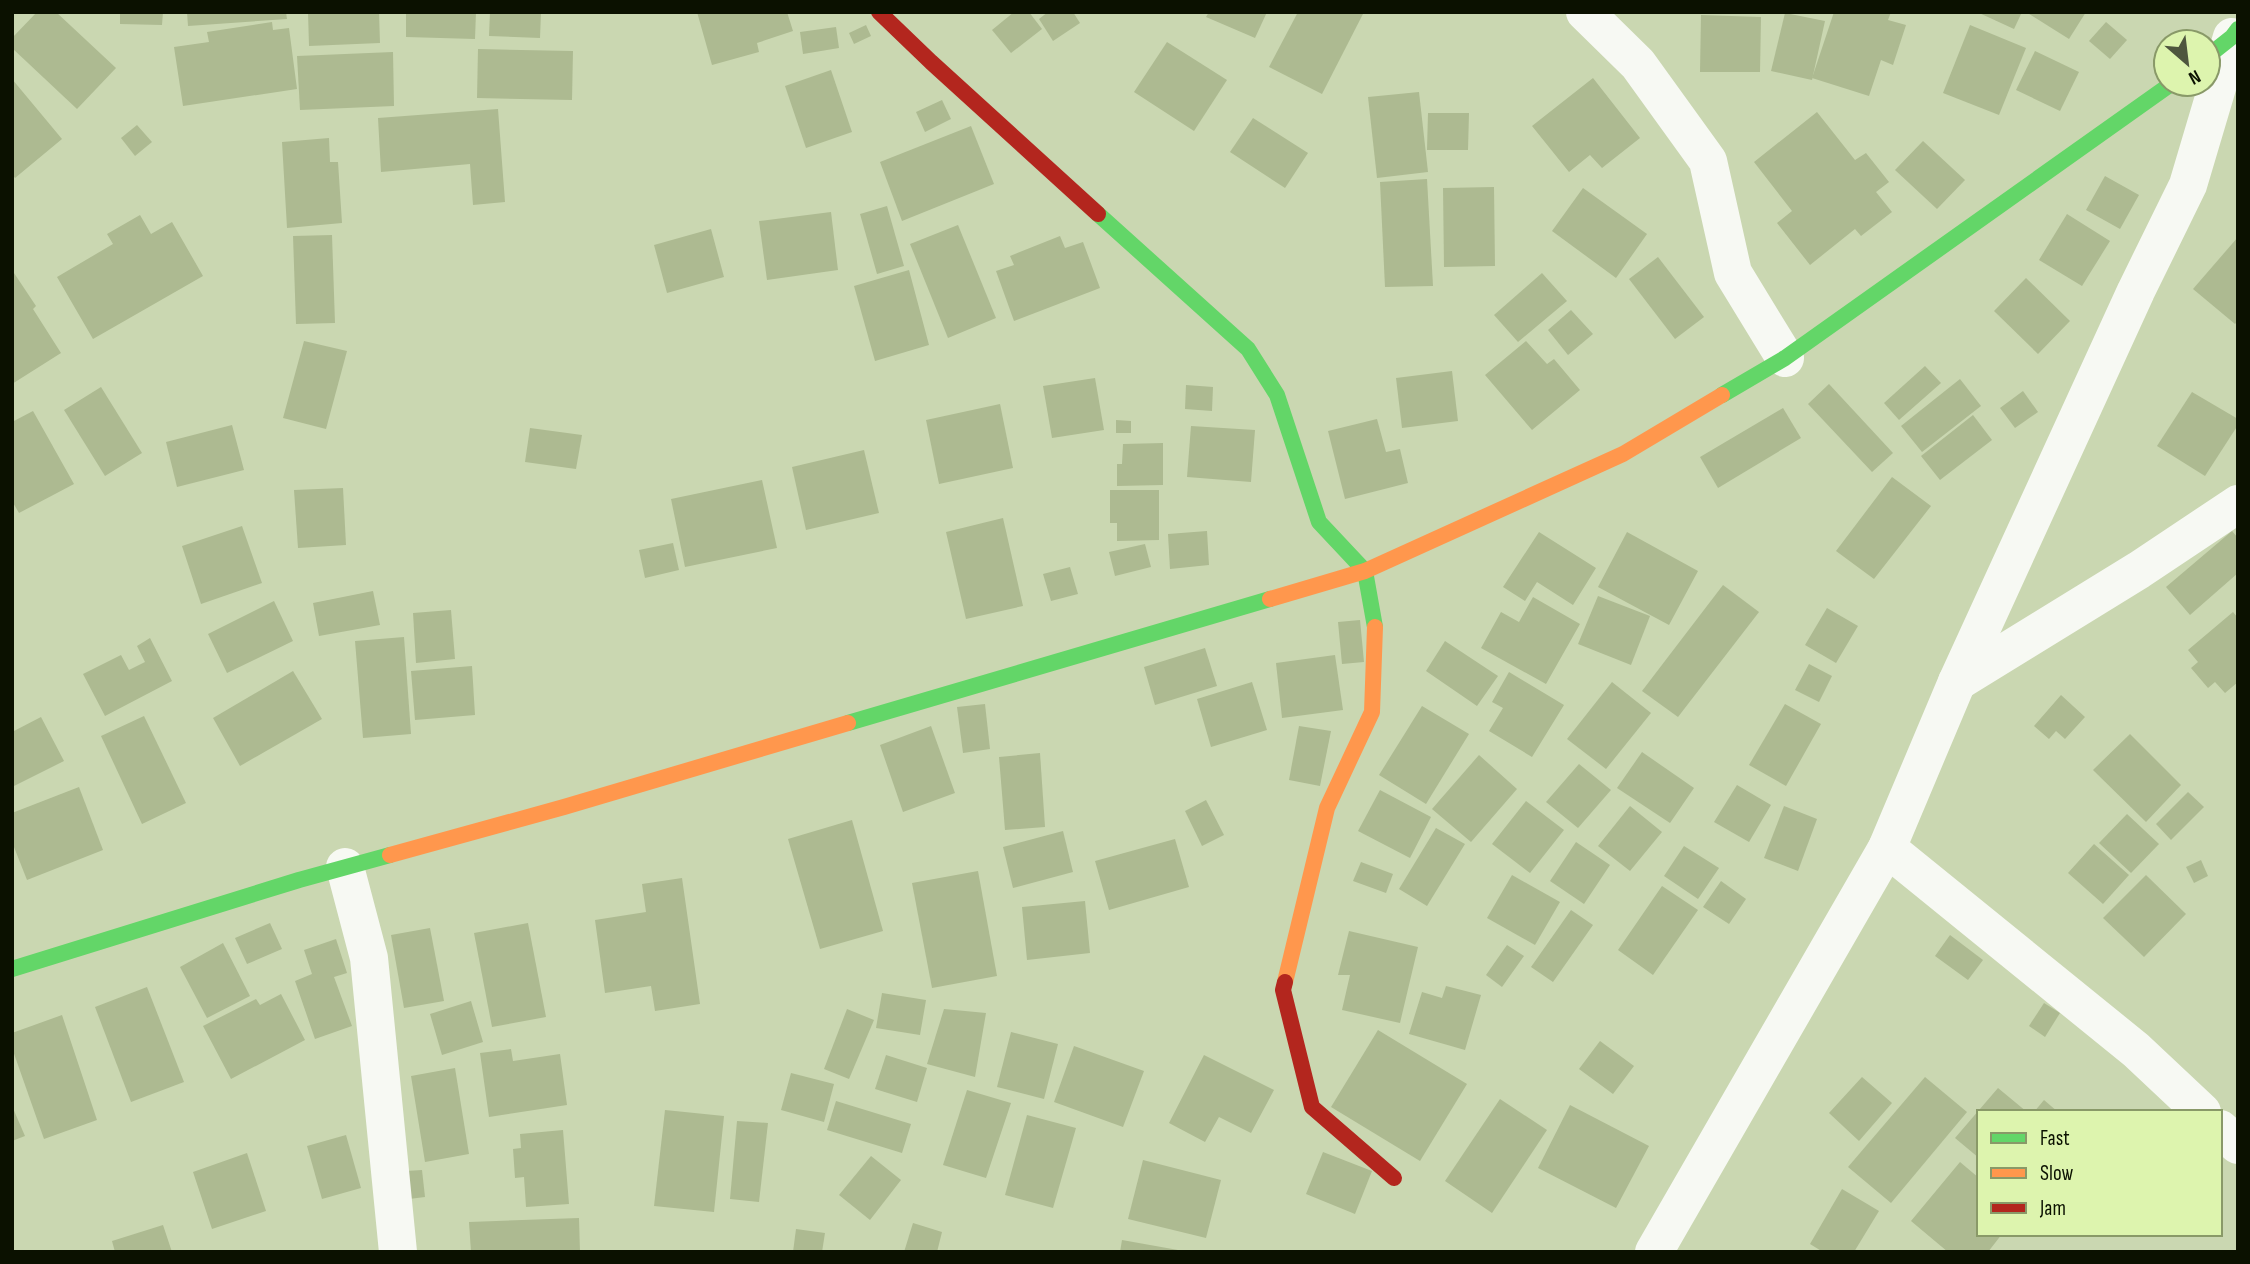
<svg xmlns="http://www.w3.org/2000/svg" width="2250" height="1264" viewBox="0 0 2250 1264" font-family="'Sofia Sans Condensed',sans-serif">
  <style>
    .building { fill: #adba91 }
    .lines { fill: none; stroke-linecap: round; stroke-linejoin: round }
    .street { stroke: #f7f9f3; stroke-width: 38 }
    .fast { stroke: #63d668; stroke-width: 16 }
    .slow { stroke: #ff974d; stroke-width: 16 }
    .jam { stroke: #b3261e; stroke-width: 16 }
  </style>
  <rect width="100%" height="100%" fill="#cad7b1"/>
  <!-- building -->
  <g class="building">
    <path d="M37 12H56L116 68 77 109 12 48V38Z"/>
    <path d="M120 12H163L162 25 120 24Z"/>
    <path d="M187 12H286L287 19 188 26Z"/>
    <path d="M308 12H379L380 43 309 46Z"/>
    <path d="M406 12H476L475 39 406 37Z"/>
    <path d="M490 12H541L540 38 489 36Z"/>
    <path d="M697 12H787L793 31 757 43 759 52 712 65Z"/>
    <path d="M1014 12H1029L1042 29 1011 53 992 30Z"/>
    <path d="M1048 12H1073L1080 23 1053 41 1039 19Z"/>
    <path d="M1209 12H1267L1255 38 1206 17Z"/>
    <path d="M1298 12H1364L1322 94 1269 67Z"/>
    <path d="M1834 12H1891L1888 20 1906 25 1893 65 1881 60 1869 96 1812 78Z"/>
    <path d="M1977 12H2022L2014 29Z"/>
    <path d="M2026 12H2086L2069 39Z"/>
    <path d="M1785 13 1825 21 1812 80 1771 71Z"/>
    <path d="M1701 15 1761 17 1760 72H1700Z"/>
    <path d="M272 22 273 30 289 28 297 89 183 106 174 47 209 42 207 32Z"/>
    <path d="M2106 22 2127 40 2110 59 2089 41Z"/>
    <path d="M866 25 871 36 854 44 849 33Z"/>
    <path d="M1970 25 2026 48 1999 115 1943 93Z"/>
    <path d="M836 27 839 48 803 54 800 32Z"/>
    <path d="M1167 42 1227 80 1194 131 1134 92Z"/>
    <path d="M478 49 573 51 572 100 477 98Z"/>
    <path d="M2035 51 2079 72 2060 111 2016 90Z"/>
    <path d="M393 52 394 106 300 110 297 56Z"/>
    <path d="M831 70 852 132 806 148 785 86Z"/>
    <path d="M1593 78 1640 138 1602 168 1590 155 1569 172 1532 126Z"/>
    <path d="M12 79 62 139 15 178 12 174V141L14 139 12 137Z"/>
    <path d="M1419 92 1428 172 1377 178 1368 97Z"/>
    <path d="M942 100 951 119 925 132 916 112Z"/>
    <path d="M498 109 505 202 473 205 470 164 381 172 378 118Z"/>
    <path d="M1817 112 1855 160 1866 153 1889 182 1876 192 1892 212 1861 236 1855 229 1810 265 1777 223 1792 211 1754 162Z"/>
    <path d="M1428 113H1469L1468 150H1427Z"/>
    <path d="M1253 118 1308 153 1285 188 1230 152Z"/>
    <path d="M137 125 152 142 135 156 121 138Z"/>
    <path d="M971 126 994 184 902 221 880 162Z"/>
    <path d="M329 138 330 162H338L342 223 287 228 282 142Z"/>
    <path d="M1923 141 1965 180 1937 209 1895 170Z"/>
    <path d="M2105 176 2139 195 2120 229 2086 210Z"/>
    <path d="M1427 179 1433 286 1385 287 1380 182Z"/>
    <path d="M1494 187 1495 266 1444 267 1443 188Z"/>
    <path d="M1583 188 1647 234 1616 278 1552 231Z"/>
    <path d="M887 206 904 266 877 274 860 214Z"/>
    <path d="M831 212 838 270 767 280 759 221Z"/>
    <path d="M2067 214 2110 241 2082 286 2039 260Z"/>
    <path d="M140 215 151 234 172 222 203 276 93 339 57 277 113 244 107 234Z"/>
    <path d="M958 225 996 318 948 338 910 244Z"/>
    <path d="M711 229 724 277 667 293 654 245Z"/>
    <path d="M332 235 335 323 296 324 293 236Z"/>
    <path d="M1060 236 1065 248 1083 242 1100 288 1014 321 996 271 1014 265 1010 256Z"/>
    <path d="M2238 237V321L2235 324 2193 289Z"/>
    <path d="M1658 257 1704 317 1675 339 1629 279Z"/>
    <path d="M12 270 36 306 33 309 61 353 12 384Z"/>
    <path d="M909 270 929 345 875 361 854 286Z"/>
    <path d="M1542 273 1567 301 1518 342 1494 315Z"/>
    <path d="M2026 278 2070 321 2038 354 1994 311Z"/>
    <path d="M1571 310 1593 334 1568 355 1548 330Z"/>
    <path d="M304 341 347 351 326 429 283 418Z"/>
    <path d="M1526 341 1547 364 1554 359 1580 390 1532 430 1485 375Z"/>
    <path d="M1925 366 1941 383 1899 420 1884 403Z"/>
    <path d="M1452 371 1458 421 1402 428 1396 378Z"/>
    <path d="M1095 378 1104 430 1052 438 1043 386Z"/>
    <path d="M1960 379 1981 406 1922 452 1901 426Z"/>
    <path d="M1829 384 1893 453 1872 472 1808 404Z"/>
    <path d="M1186 385 1213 387 1212 411 1185 409Z"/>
    <path d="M101 387 142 453 105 476 64 410Z"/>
    <path d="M2023 391 2038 412 2015 428 2000 408Z"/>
    <path d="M2192 392 2238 419V425L2205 476 2157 446Z"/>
    <path d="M1000 404 1013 468 939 484 926 420Z"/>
    <path d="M1783 408 1801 438 1718 488 1700 457Z"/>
    <path d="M33 411 74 484 19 513 12 501V422Z"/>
    <path d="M1973 415 1992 440 1940 480 1921 456Z"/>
    <path d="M1377 419 1386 452 1400 449 1408 483 1345 499 1328 431Z"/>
    <path d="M1116 420 1131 421V433H1116Z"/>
    <path d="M232 425 244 470 177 487 166 442Z"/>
    <path d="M1191 426 1255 430 1251 482 1187 477Z"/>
    <path d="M530 428 582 435 576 469 525 462Z"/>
    <path d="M1163 443V485L1117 486V464H1122L1123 444Z"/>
    <path d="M864 450 879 513 806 530 792 467Z"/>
    <path d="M1892 477 1931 506 1874 579 1836 551Z"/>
    <path d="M762 480 777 548 685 567 671 499Z"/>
    <path d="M343 488 346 545 298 548 294 490Z"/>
    <path d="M1110 490H1159V540L1117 541V523H1110Z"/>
    <path d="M1003 518 1023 606 966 619 946 532Z"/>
    <path d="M242 526 262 583 201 604 182 546Z"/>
    <path d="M1207 531 1209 565 1170 569 1168 534Z"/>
    <path d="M2232 531 2238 538V573L2190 615 2166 587Z"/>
    <path d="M1539 532 1596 568 1573 605 1537 582 1525 601 1503 587Z"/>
    <path d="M1627 532 1698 571 1669 625 1598 587Z"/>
    <path d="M673 543 679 570 645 578 639 550Z"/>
    <path d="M1145 544 1151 567 1115 576 1109 552Z"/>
    <path d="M1070 567 1078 594 1051 601 1043 574Z"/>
    <path d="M1723 585 1759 612 1678 717 1642 691Z"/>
    <path d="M373 591 380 625 319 636 313 603Z"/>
    <path d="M1598 596 1650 616 1631 665 1578 644Z"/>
    <path d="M1533 597 1580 624 1546 684 1481 648 1501 612 1519 622Z"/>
    <path d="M274 601 293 641 227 673 208 634Z"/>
    <path d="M1827 608 1858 626 1836 663 1805 645Z"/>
    <path d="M451 610 455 659 416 663 413 613Z"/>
    <path d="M2233 612 2238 618V682L2225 693 2215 682 2208 688 2191 668 2198 662 2188 650Z"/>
    <path d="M1360 620 1364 662 1342 664 1338 622Z"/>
    <path d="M404 637 411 734 363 738 355 641Z"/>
    <path d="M150 638 172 681 105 716 83 674 121 655 129 670 145 662 137 646Z"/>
    <path d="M1445 641 1498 676 1477 706 1426 671Z"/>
    <path d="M1205 648 1217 686 1155 705 1144 667Z"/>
    <path d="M1335 655 1343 710 1282 718 1276 663Z"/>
    <path d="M1809 664 1832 676 1819 702 1795 690Z"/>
    <path d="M472 666 475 715 415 720 411 671Z"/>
    <path d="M293 671 322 719 240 766 213 718Z"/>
    <path d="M1509 672 1564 705 1532 757 1489 731 1503 708 1492 702Z"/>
    <path d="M1252 682 1267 730 1211 747 1197 699Z"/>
    <path d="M1612 682 1651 713 1606 769 1567 739Z"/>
    <path d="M2061 695 2085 717 2065 739 2056 731 2049 739 2034 726Z"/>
    <path d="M985 704 990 749 963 753 957 707Z"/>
    <path d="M1785 704 1821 724 1786 786 1749 765Z"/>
    <path d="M1422 706 1469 734 1426 804 1379 775Z"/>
    <path d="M144 716 186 803 142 824 101 736Z"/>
    <path d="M41 717 64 761 12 787V732Z"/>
    <path d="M931 726 955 793 903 812 880 745Z"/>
    <path d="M1299 726 1331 731 1320 786 1289 780Z"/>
    <path d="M2130 734 2181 785 2146 822 2093 770Z"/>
    <path d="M1642 752 1694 788 1670 823 1617 788Z"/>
    <path d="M1040 753 1045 827 1005 830 999 757Z"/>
    <path d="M1479 755 1517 789 1471 842 1432 809Z"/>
    <path d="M1579 764 1611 790 1578 828 1546 802Z"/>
    <path d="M1737 785 1771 805 1749 842 1714 822Z"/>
    <path d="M79 787 103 850 27 880 12 842V813Z"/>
    <path d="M1380 790 1431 817 1410 858 1358 831Z"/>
    <path d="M2188 792 2204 807 2171 840 2156 824Z"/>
    <path d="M1206 800 1224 835 1202 846 1185 811Z"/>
    <path d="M1526 801 1564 830 1530 873 1492 844Z"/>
    <path d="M1630 806 1662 832 1630 871 1598 846Z"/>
    <path d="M1784 806 1817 819 1798 871 1764 858Z"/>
    <path d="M2127 814 2159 844 2131 873 2099 843Z"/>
    <path d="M852 820 883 931 820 949 788 839Z"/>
    <path d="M1436 828 1465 844 1427 906 1399 889Z"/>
    <path d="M1063 831 1073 872 1013 888 1003 847Z"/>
    <path d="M1175 839 1189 887 1109 910 1095 861Z"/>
    <path d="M1576 842 1610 865 1584 904 1550 881Z"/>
    <path d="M2094 844 2129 875 2103 904 2068 873Z"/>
    <path d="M1684 846 1719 868 1698 899 1664 876Z"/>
    <path d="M2201 860 2208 876 2194 883 2186 867Z"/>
    <path d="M1361 862 1393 874 1386 893 1353 881Z"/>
    <path d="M978 871 997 976 932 988 912 883Z"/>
    <path d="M1512 875 1560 902 1535 945 1487 918Z"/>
    <path d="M2146 875 2186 914 2144 957 2103 918Z"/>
    <path d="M682 878 700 1004 655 1011 651 986 605 993 595 920 646 912 642 884Z"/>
    <path d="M1721 881 1746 899 1729 924 1703 907Z"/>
    <path d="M1662 886 1698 910 1653 975 1618 950Z"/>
    <path d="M1085 901 1090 953 1027 960 1022 907Z"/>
    <path d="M1571 910 1593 925 1553 982 1531 967Z"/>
    <path d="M270 923 282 949 247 964 235 938Z"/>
    <path d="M528 923 546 1017 492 1027 474 933Z"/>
    <path d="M430 928 444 1001 404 1008 391 935Z"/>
    <path d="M1349 931 1418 947 1400 1023 1342 1010 1350 975H1338Z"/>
    <path d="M1950 935 1983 960 1968 980 1935 956Z"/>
    <path d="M336 939 347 973 334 977 352 1026 315 1039 295 981 312 974 304 950Z"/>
    <path d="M223 943 250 996 207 1018 180 967Z"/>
    <path d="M1507 945 1524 956 1502 987 1486 975Z"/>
    <path d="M1446 986 1481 995 1465 1050 1409 1034 1422 992 1442 998Z"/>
    <path d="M147 987 184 1082 131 1102 95 1007Z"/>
    <path d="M882 993 926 1000 920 1035 876 1028Z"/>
    <path d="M281 994 305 1040 231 1079 203 1026 256 999 260 1005Z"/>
    <path d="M471 1001 483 1042 442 1055 430 1014Z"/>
    <path d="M2044 1003 2060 1013 2045 1037 2029 1026Z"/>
    <path d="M847 1009 874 1020 849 1079 824 1069Z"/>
    <path d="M944 1009 986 1013 975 1077 927 1064Z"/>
    <path d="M62 1015 97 1120 44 1139 12 1048V1033Z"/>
    <path d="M1378 1030 1467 1084 1420 1161 1331 1107Z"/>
    <path d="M1011 1032 1058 1044 1044 1099 997 1087Z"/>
    <path d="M1600 1041 1634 1066 1613 1094 1579 1069Z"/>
    <path d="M1074 1046 1144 1071 1123 1127 1054 1102Z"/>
    <path d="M511 1049 513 1061 560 1054 567 1105 489 1117 480 1053Z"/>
    <path d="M886 1055 927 1068 917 1102 875 1089Z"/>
    <path d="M1204 1055 1274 1090 1251 1133 1219 1117 1205 1142 1169 1123Z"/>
    <path d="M455 1068 469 1154 425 1162 411 1076Z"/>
    <path d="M791 1073 834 1084 824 1122 781 1110Z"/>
    <path d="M1862 1077 1892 1103 1859 1141 1829 1113Z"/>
    <path d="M1925 1077 1967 1112 1891 1203 1848 1167Z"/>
    <path d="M1998 1088 2027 1112H1979V1158L1955 1138Z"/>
    <path d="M967 1090 1011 1103 986 1178 943 1165Z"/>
    <path d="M1500 1099 1547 1130 1492 1213 1445 1181Z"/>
    <path d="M2044 1100 2058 1112H2034Z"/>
    <path d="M836 1101 911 1124 902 1153 827 1130Z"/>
    <path d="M1570 1105 1649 1146 1616 1208 1538 1168Z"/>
    <path d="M12 1106 25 1136 12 1141Z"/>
    <path d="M665 1110 724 1116 714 1212 654 1206Z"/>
    <path d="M1027 1115 1076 1128 1053 1208 1005 1195Z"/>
    <path d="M737 1121 768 1123 759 1202 730 1199Z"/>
    <path d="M563 1130 569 1204 526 1207 524 1177 515 1178 513 1149 521 1148 520 1134Z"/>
    <path d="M346 1135 361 1188 322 1199 307 1146Z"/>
    <path d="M1323 1152 1372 1171 1355 1214 1306 1194Z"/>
    <path d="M247 1153 266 1211 212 1229 193 1172Z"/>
    <path d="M871 1156 901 1180 870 1220 839 1195Z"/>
    <path d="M1143 1160 1221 1180 1206 1238 1128 1219Z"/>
    <path d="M1960 1162 1979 1178V1234H2002L1988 1252H1948L1911 1221Z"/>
    <path d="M422 1170 425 1197 409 1199 406 1171Z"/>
    <path d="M1842 1189 1879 1211 1854 1252H1823L1810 1244Z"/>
    <path d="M579 1218 580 1252H471L469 1222Z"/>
    <path d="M913 1223 942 1232 937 1252H904Z"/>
    <path d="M163 1225 172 1252H115L112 1241Z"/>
    <path d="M796 1229 825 1233 822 1252H793Z"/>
    <path d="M1122 1240 1178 1250V1252H1120Z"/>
  </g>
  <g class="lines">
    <!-- street -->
    <g class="street">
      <path d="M1585 12 1638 64 1708 161 1733 273 1785 358"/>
      <path d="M1957 682 2139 570 2238 504"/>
      <path d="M1887 848 2136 1050 2202 1112"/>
      <path d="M345 867 369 958 398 1252"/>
      <path d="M2220 1129 2238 1145"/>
      <path d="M1654 1252 1887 848 1957 682 2136 291 2188 185 2232 37"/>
    </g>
    <!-- fast -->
    <g class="fast">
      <path d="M2208 56 2232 37 2238 29"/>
      <path d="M1098 214 1248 349 1277 395 1319 522 1365 571 1375 627"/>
      <path d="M1722 395 1785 358 2171 84"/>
      <path d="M848 723 1270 599"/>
      <path d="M12 969 299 880 390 855"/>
    </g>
    <!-- slow -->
    <g class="slow">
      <path d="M1270 599 1365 571 1623 454 1722 395"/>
      <path d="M390 855 564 807 848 723"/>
      <path d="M1285 982 1327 808 1372 712 1375 627"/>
    </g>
    <!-- jam -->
    <g class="jam">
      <path d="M879 12 931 62 1098 214"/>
      <path d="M1285 982 1283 990 1312 1107 1394 1178"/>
    </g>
  </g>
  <!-- border -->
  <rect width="2250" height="1264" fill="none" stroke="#0b1100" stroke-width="28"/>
  <!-- legend -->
  <rect x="1977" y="1110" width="245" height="126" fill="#ddf4ae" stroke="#899968" stroke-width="2"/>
  <rect x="1991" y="1133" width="35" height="10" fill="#63d668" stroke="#899968" stroke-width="2"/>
  <text x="2040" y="1145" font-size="21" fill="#0b1100">Fast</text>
  <rect x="1991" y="1168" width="35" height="10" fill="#ff974d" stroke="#899968" stroke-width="2"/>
  <text x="2040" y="1180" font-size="21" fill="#0b1100">Slow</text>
  <rect x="1991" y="1203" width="35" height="10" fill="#b3261e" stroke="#899968" stroke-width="2"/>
  <text x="2040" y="1215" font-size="21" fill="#0b1100">Jam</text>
  <!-- north arrow -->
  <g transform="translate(2187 63) rotate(152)"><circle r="33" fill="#ddf4ae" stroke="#899968" stroke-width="2"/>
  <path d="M0-5L12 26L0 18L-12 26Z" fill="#4e563e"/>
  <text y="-10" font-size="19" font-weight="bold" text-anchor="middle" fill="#0b1100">N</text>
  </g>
</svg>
